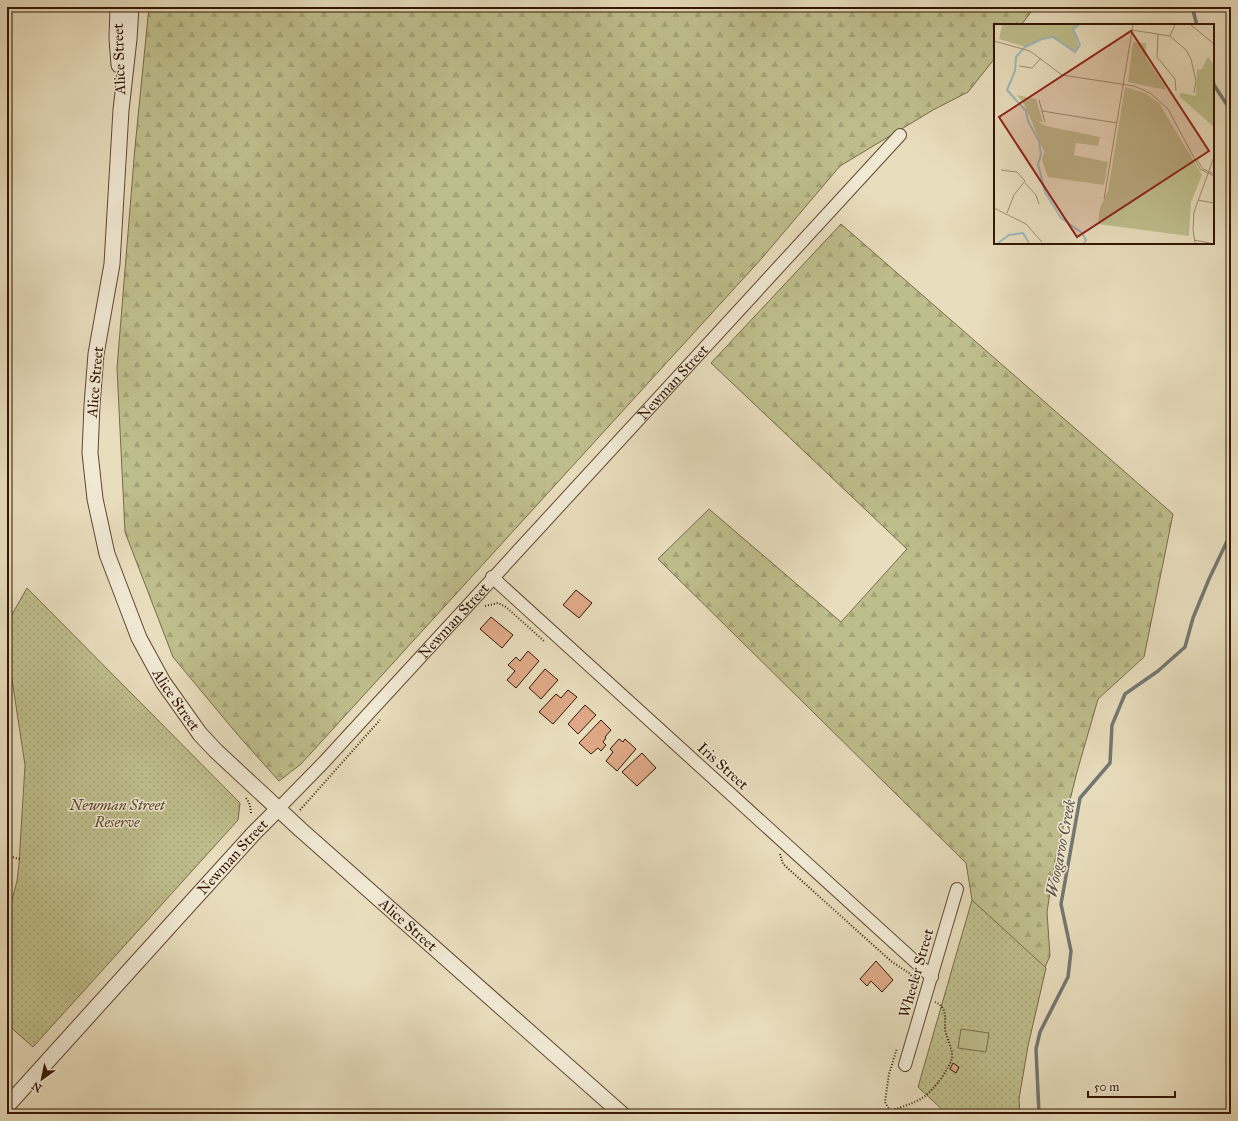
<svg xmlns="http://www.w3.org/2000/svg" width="1238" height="1121" viewBox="0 0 1238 1121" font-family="'IM FELL Great Primer',serif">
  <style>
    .forest { fill: url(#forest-firs); stroke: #7a6a48 }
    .park { fill: url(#park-dots); stroke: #7a6a48 }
    .pitch { fill: #bebe8c; stroke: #7a6a48 }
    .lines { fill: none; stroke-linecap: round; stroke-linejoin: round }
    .stream { stroke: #737872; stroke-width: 3.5 }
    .building { fill: #dfa987; stroke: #351603 }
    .minor-casing { stroke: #624832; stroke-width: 14 }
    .tertiary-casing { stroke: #624832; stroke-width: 17 }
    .path { stroke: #351603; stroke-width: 2; stroke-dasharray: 1 2; stroke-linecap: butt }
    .minor { stroke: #f0e9d4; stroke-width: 12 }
    .tertiary { stroke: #f0e9d4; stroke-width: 15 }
    .labels { text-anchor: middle; stroke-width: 3; stroke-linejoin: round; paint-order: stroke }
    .street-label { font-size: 15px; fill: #351603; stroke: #f0e9d4 }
    .park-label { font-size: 15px; font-style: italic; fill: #5e482c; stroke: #f0e9d4 }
    .water-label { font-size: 16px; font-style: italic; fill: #594f44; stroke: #f0e9d4 }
    .inset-river { fill: none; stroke: #9cb9bc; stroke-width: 2 }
    .inset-road { fill: none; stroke: #a08d73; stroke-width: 1 }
    .view { fill: #8f2418; fill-opacity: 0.15; stroke: #8f2418; stroke-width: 2 }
    .inset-edge { fill: none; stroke: #351603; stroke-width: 2 }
  </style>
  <defs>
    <pattern id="forest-firs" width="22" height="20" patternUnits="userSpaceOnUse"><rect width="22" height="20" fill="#bebe8c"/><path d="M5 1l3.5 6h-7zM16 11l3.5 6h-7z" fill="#a4a377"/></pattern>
    <pattern id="park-dots" width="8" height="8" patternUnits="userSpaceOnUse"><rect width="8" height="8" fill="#bebe8c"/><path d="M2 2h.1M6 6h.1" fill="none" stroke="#a4a377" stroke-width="1.8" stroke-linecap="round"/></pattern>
  </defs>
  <rect width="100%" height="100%" fill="#e8ddbd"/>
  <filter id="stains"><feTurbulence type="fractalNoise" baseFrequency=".005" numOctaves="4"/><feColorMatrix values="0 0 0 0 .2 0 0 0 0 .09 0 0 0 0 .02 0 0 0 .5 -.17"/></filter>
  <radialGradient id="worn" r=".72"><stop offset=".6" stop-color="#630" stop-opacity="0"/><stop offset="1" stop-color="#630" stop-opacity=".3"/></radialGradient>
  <!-- forest -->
  <g class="forest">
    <path d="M149 7H1035L1021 25H995V58L968 92 933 110 840 166 762 258 301 764 279 781 237 734 173 657 125 532 117 368 135 147Z"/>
    <path d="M841 224 1173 514 1144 657 1098 699 1077 772 1055 860 1047 912 1050 956 1036 987 1024 963 972 900 966 863 658 559 709 509 841 622 907 549 711 363Z"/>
  </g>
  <!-- park -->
  <g class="park">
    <path d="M27 588 240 803 238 820 33 1047 7 1024V912L10 907 17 881 19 864 25 765 9 660 10 618Z"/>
    <path d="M972 900 1046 968 1028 1046 1019 1099 1020 1114H947L918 1087Z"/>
  </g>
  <!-- pitch -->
  <path class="pitch" d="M961 1029 989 1033 986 1052 958 1048Z"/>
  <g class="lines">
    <!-- stream -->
    <g class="stream">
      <path d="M1192 7 1197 25"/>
      <path d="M1213 81 1214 85 1231 111"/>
      <path d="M1039 1114 1036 1049 1040 1032 1068 977 1071 951 1061 904 1080 798 1110 763 1112 725 1125 694 1158 671 1185 647 1193 618 1209 579 1231 533"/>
    </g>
  </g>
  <!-- building -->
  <g class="building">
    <path d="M576 590 592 603 579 618 563 605Z"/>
    <path d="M491 617 513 635 502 648 480 629Z"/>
    <path d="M528 651 539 661 516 688 507 680 515 671 508 665 516 657 520 661Z"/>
    <path d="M545 669 558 680 541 699 529 688Z"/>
    <path d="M568 690 577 697 553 724 539 712 556 694 561 698Z"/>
    <path d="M585 705 596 715 578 734 568 724Z"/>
    <path d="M601 720 611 730 605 737 606 738 603 742 606 745 601 751 598 748 591 754 579 743Z"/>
    <path d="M619 739 623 742 625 739 636 749 617 771 606 761 613 752 610 749Z"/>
    <path d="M642 753 656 768 637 786 622 772Z"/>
    <path d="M876 961 893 980 882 992 871 981 867 986 860 979Z"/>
    <path d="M953 1063 959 1067 956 1073 950 1069Z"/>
  </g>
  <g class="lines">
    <!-- minor casing -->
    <g class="minor-casing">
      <g id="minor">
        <path d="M492 577 932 977"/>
        <path id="s1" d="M279 808 324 762 900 135"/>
        <path d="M905 1065 957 889"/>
      </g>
    </g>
    <!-- tertiary casing -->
    <g class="tertiary-casing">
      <g id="tertiary">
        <path d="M118 7 117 38 119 65"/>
        <path id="s2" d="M131 7 129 39 121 110 112 264 96 354 92 405 90 453 95 499 107 554 139 638 163 682 200 734 216 751 301 830 622 1114"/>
        <path id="s3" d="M7 1106 176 919 254 833 279 808"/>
      </g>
    </g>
    <!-- path -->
    <g class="path">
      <path d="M485 606 498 603 506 607 544 641"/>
      <path d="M7 650H8"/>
      <path d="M246 798C250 803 251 809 251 815"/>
      <path d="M300 810 380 720"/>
      <path d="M780 854 783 864 892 962 909 973 917 983"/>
      <path d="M7 856 20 859"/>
      <path d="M890 1111 885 1102 889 1074 897 1048"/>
      <path d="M887 1114 890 1111C918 1101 926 1101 944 1074 947 1068 952 1063 952 1055 952 1046 946 1038 945 1028 945 1018 947 1007 935 1002"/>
    </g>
    <!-- minor -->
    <use href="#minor" class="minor"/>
    <!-- tertiary -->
    <use href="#tertiary" class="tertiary"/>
  </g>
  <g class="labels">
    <!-- street labels -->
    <g class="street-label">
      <text transform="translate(119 59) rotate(-92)" y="5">Alice Street</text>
      <text transform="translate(95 382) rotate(-85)" y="5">Alice Street</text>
      <text dy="5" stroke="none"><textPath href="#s1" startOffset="580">Newman Street</textPath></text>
      <text dy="5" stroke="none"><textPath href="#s1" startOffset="256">Newman Street</textPath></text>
      <text dy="5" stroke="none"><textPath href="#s2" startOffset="713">Alice Street</textPath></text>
      <text transform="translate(723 766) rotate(42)" y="5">Iris Street</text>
      <text dy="5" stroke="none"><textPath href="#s3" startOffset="336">Newman Street</textPath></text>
      <text dy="5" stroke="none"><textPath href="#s2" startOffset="1037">Alice Street</textPath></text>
      <text transform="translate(916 973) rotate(-74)" y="5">Wheeler Street</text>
    </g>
    <!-- park labels -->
    <g class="park-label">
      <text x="117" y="810">Newman Street<tspan x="117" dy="17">Reserve</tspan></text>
    </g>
    <!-- water labels -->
    <g class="water-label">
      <text transform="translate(1060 848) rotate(-79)" y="6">Woogaroo Creek</text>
    </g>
  </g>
  <!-- overview -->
  <g transform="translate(994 24)">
    <rect width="220" height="220" fill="#e8ddbd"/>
    <path d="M214 33 220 41V103L185 72 187 69 202 72 203 46 208 45ZM131 63 151 69 165 79 208 151 197 178 195 212 104 200 106 184 114 167ZM36 93 52 102 106 113 104 122 82 119 80 131 114 138 110 161 54 153 48 136 50 128Z" fill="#bebe8c"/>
    <path d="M8 1H85L79 5 85 25 78 27 59 13 48 15 31 23 5 15ZM139 18 152 19V34L171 62 172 66 134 58ZM23 71 42 75 49 98 37 96 30 80Z" fill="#bebe8c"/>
    <path class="inset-river" d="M85 1 79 5 86 21 81 28 59 13 48 15 31 23 22 33 21 47 13 66 32 87 34 97 45 117 47 131 44 140 51 168 67 194 88 209 92 216 90 219M4 219 15 211 29 209 35 219"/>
    <path class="inset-road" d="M197 1 220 20M138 6 176 12 192 26 197 35 202 57 200 69M164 10 163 33 181 55 182 67M176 12 181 1M0 17 36 27 68 51 140 62 156 69 174 85 206 145 220 152M25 42 38 44 47 34M45 76 51 98M48 87 123 99M203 136 209 145 220 150M7 146 23 148 31 157 20 171 13 189M31 159 42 171 45 180M110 175 139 1M204 176 220 179M0 184 32 200 48 218M200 216 216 219M201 219 199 206 200 188 220 133"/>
    <path class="view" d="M137 7 215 127 83 213 5 93Z"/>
    <rect width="220" height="220" class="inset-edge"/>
  </g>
  <!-- margin -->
  <rect width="1238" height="1121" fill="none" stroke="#e8ddbd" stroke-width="24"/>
  <rect x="8" y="8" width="1222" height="1105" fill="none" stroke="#351603" stroke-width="2"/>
  <rect x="12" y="12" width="1214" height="1097" fill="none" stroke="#351603"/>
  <!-- north arrow -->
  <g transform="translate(42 1079) rotate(213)" stroke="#f0e9d4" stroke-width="3" paint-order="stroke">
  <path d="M0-3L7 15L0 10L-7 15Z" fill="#351603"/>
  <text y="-6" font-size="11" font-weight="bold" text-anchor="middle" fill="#351603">N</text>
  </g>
  <!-- scale -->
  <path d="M1088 1091v6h87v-6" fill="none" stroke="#351603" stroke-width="2"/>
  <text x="1094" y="1091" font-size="12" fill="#351603" stroke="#f0e9d4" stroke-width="3" paint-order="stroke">50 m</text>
  <rect width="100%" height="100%" filter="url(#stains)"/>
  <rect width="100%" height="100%" fill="url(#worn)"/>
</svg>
